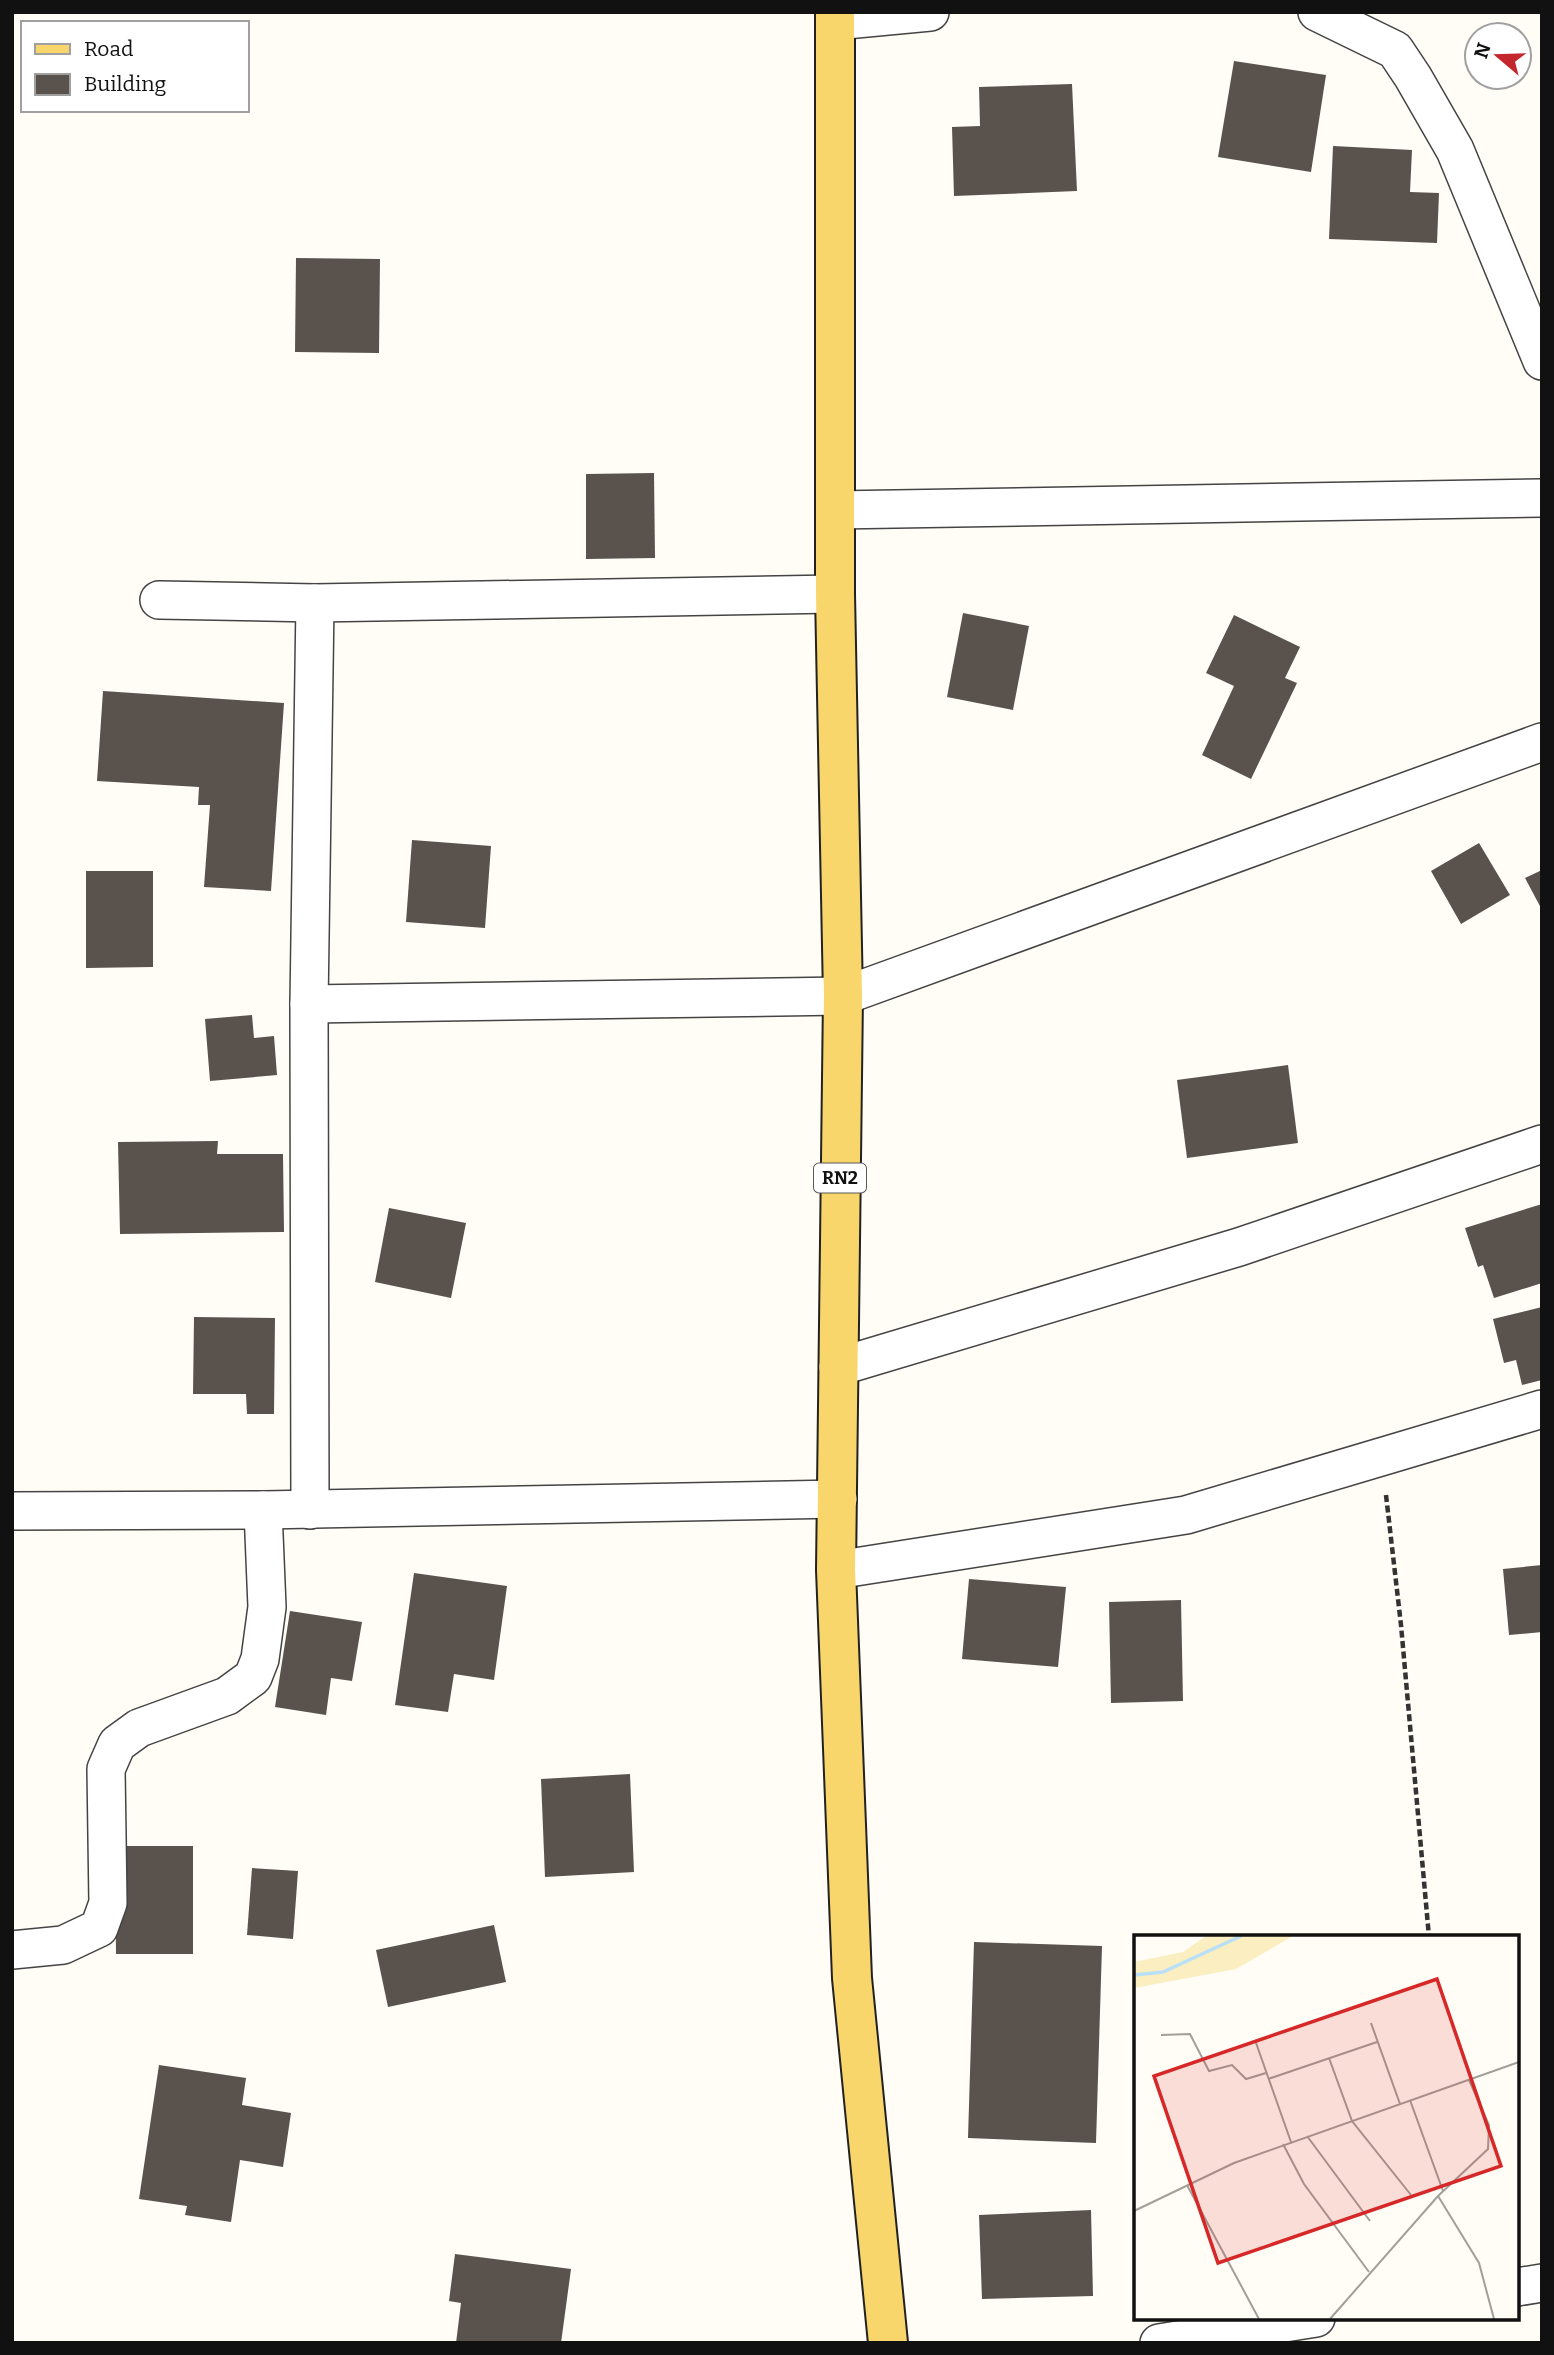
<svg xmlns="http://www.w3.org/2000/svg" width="1554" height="2355" viewBox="0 0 1554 2355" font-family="Bitter,serif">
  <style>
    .building { fill: #5a524d }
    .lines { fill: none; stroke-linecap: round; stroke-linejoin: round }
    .street-casing { stroke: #444; stroke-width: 40 }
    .primary-casing { stroke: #222; stroke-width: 42 }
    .path { stroke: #333; stroke-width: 4.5; stroke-dasharray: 7 3.5; stroke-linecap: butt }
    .street { stroke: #fff; stroke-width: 37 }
    .primary { stroke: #f9d66b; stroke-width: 38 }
    .labels { text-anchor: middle; stroke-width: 7; stroke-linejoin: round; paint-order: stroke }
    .shield { fill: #fff; stroke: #585858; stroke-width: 2 }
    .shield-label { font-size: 18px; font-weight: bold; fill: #111 }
    .inset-river { fill: none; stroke: #b9e0f7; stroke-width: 3.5 }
    .inset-road { fill: none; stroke: #a09f9a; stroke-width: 2 }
    .view { fill: #d62828; fill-opacity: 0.15; stroke: #d62828; stroke-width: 3.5 }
    .inset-edge { fill: none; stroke: #111; stroke-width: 3.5 }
  </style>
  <rect width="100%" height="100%" fill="#fffdf5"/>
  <!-- building -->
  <g class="building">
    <path d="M1234 61 1326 75 1311 172 1218 157Z"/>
    <path d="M1072 84 1077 191 954 196 952 127 980 126 979 87Z"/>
    <path d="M1333 146 1412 150 1410 192 1439 193 1437 243 1329 239Z"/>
    <path d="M296 258 380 259 379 353 295 352Z"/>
    <path d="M654 473 655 558 586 559V474Z"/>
    <path d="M963 613 1029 626 1013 710 947 697Z"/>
    <path d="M1234 615 1300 647 1285 678 1297 683 1251 779 1202 755 1234 686 1206 673Z"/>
    <path d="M103 691 284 703 271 891 204 887 210 805H198L199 787 97 781Z"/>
    <path d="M412 840 491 846 485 928 406 922Z"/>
    <path d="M1479 843 1510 895 1461 924 1431 871Z"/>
    <path d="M1542 870V910L1525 878Z"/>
    <path d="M86 871H153V967L86 968Z"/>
    <path d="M252 1015 254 1038 274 1036 277 1075 210 1081 205 1019Z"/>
    <path d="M1288 1065 1298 1143 1187 1158 1177 1080Z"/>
    <path d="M218 1141 217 1154H283L284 1232 120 1234 118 1142Z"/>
    <path d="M1542 1204V1283L1494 1298 1483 1265 1478 1267 1465 1228Z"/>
    <path d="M389 1208 466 1223 451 1298 375 1282Z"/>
    <path d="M1542 1307V1380L1522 1385 1516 1360 1504 1363 1493 1319Z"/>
    <path d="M194 1317 275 1318 274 1414H247L246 1394H193Z"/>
    <path d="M1542 1565V1632L1509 1635 1503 1569Z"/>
    <path d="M414 1573 507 1586 494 1680 454 1674 448 1712 395 1705Z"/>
    <path d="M969 1579 1066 1587 1058 1667 962 1659Z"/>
    <path d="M1181 1600 1183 1701 1111 1703 1109 1602Z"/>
    <path d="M290 1611 362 1622 352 1681 331 1678 326 1715 275 1707Z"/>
    <path d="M630 1774 634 1872 545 1877 541 1779Z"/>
    <path d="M115 1846H193V1954H116Z"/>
    <path d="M252 1868 298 1871 293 1939 247 1935Z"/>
    <path d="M494 1925 506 1982 388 2007 376 1950Z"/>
    <path d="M974 1942 1102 1946 1096 2143 968 2138Z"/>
    <path d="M159 2065 246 2078 242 2105 291 2113 283 2167 240 2160 231 2222 185 2215 187 2206 139 2199Z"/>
    <path d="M1091 2210 1093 2296 982 2299 979 2215Z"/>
    <path d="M455 2254 571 2269 561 2343H456L461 2303 449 2301Z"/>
  </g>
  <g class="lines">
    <!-- street casing -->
    <g class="street-casing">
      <g id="street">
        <path d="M1317 12 1395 50 1413 77 1455 150 1542 361"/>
        <path d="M835 21 930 12"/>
        <path d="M835 510 1542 498"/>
        <path d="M159 600 315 603 835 594"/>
        <path d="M309 1004 843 996 1542 742"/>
        <path d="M838 1367 1239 1247 1542 1144"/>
        <path d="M310 1510 309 1004 315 603"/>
        <path d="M12 1511 263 1510 838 1499"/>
        <path d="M836 1570 1186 1515 1542 1409"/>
        <path d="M12 1950 63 1945 99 1928 108 1903 106 1769 117 1744 139 1728 227 1696 253 1677 260 1659 267 1607 263 1510"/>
        <path d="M1517 2287 1542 2283"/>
        <path d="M1159 2343 1316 2318"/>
      </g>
    </g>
    <!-- primary casing -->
    <g class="primary-casing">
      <path id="primary" d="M835 12V594L843 996 836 1570 852 1978 888 2343"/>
    </g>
    <!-- path -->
    <path class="path" d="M1386 1495 1401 1625 1429 1937"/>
    <!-- street -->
    <use href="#street" class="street"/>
    <!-- primary -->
    <use href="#primary" class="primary"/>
  </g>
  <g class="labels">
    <!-- shield labels -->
    <rect class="shield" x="814" y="1163.5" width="52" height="29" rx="5"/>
    <g class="shield-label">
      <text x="840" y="1184">RN2</text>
    </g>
  </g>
  <!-- overview -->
  <g transform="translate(1134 1935)">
    <rect width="385" height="385" fill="#fffdf5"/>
    <path d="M72 1H159L102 34 0 53V27L49 17Z" fill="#fbeec1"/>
    <path class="inset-river" d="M0 40 29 37 107 1"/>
    <path class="inset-road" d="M237 88 266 169M27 100 56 99 75 136 98 130 112 144 132 138M121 105 157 207M195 123 218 186 277 260M134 144 243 107M276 165 309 256M173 201 236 286M149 209 170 249 235 337M53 250 125 384M304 261 345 328 360 384M0 276 100 228 385 127M196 384 304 261 354 214 355 190 335 145"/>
    <path class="view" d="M303 44 367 231 84 328 20 141Z"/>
    <rect width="385" height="385" class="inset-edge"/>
  </g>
  <!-- border -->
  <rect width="1554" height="2355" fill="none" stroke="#111111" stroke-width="28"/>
  <!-- legend -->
  <rect x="21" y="21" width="228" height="91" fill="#ffffff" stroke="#a0a0a0" stroke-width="2"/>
  <rect x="35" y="44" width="35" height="10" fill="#f9d66b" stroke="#a0a0a0" stroke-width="2"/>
  <text x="84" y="56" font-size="21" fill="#111111">Road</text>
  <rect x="35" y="74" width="35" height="21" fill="#5a524d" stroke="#a0a0a0" stroke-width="2"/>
  <text x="84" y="91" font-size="21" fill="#111111">Building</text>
  <!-- north arrow -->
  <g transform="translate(1498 56) rotate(289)"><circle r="33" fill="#ffffff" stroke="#a0a0a0" stroke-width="2"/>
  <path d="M0-5L12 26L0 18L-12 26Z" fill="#c4262e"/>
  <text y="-10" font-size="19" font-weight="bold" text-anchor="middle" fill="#111111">N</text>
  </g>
</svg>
